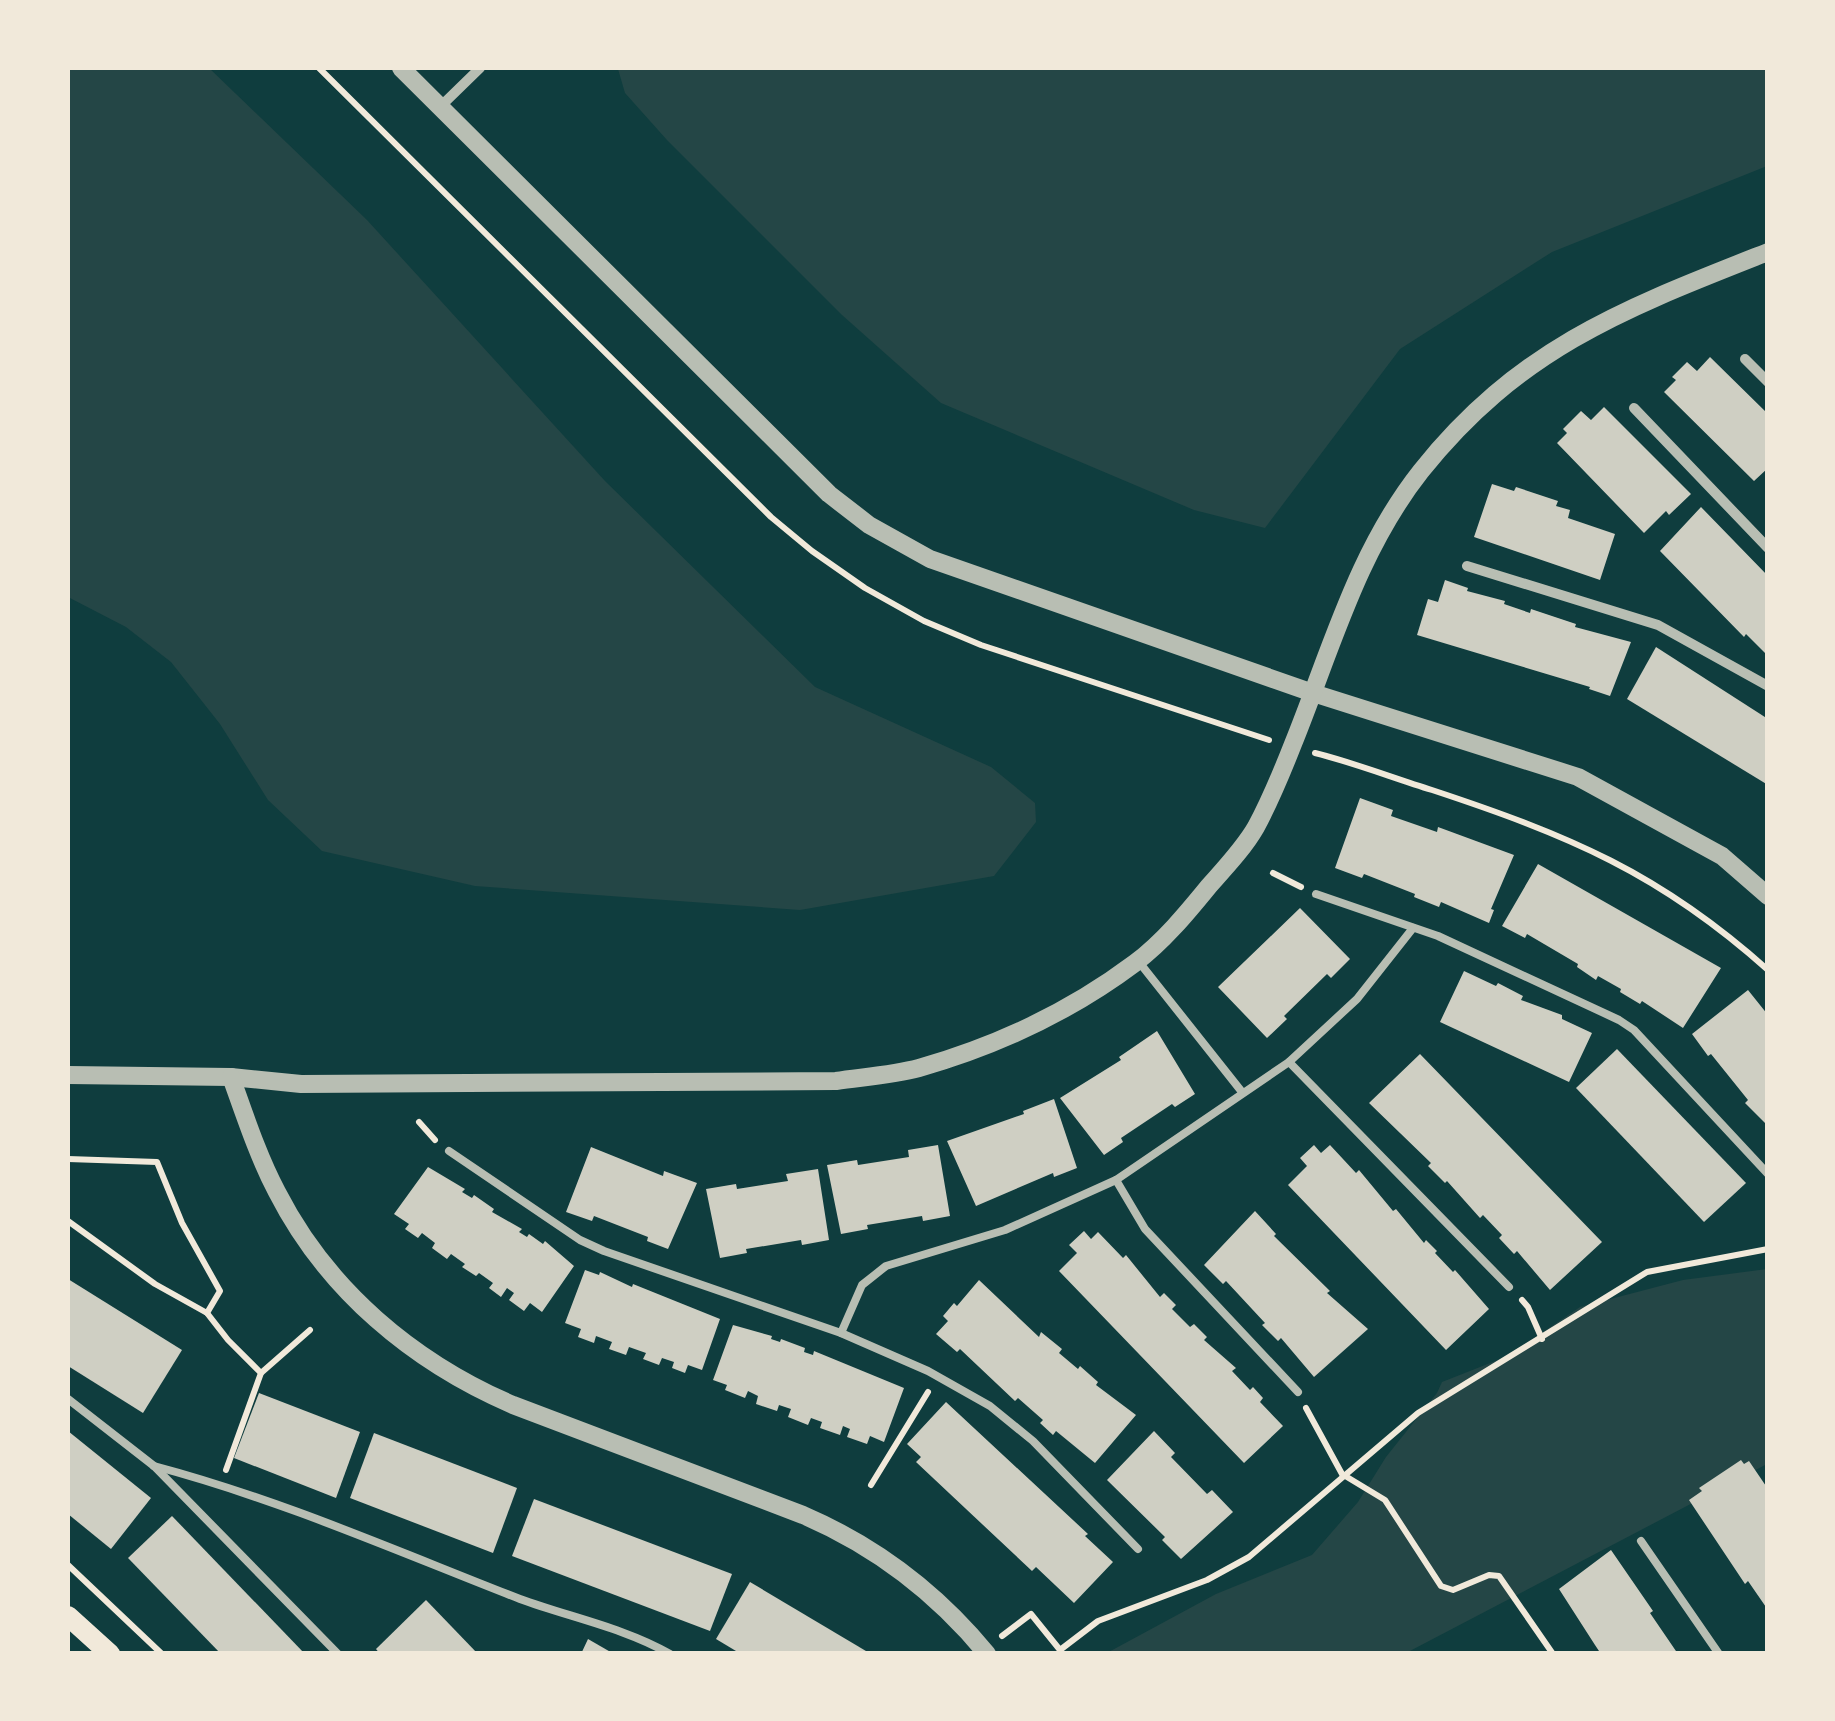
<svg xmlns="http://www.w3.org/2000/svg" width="1835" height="1721" viewBox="0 0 1835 1721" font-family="Cabin,sans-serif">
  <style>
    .green { fill: #244646 }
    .building { fill: #cfcfc3 }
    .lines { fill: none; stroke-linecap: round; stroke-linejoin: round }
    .path { stroke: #f1e9da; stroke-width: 6 }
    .service { stroke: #b8beb3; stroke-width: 8 }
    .minor { stroke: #b8beb3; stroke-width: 10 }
    .tertiary { stroke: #b8beb3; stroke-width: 18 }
    .secondary { stroke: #f1e9da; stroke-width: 20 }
  </style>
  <rect width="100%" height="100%" fill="#0f3d3e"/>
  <!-- green -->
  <g class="green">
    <path d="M68 68H209L367 220 605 481 815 687 991 767 1035 803 1036 822 994 876 800 910 475 886 322 851 268 800 220 724 171 662 126 627 68 597Z"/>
    <path d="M1768 68 1767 166 1552 252 1400 349 1265 528 1194 510 941 403 842 315 667 140 625 93 618 69Z"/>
    <path d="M1767 1269V1464L1406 1653 1105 1654 1216 1594 1312 1555 1358 1502 1386 1457 1437 1393 1442 1382 1508 1356 1580 1307 1683 1280Z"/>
  </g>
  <!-- building -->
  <g class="building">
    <path d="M1710 357 1768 414V468L1754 481 1664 392 1676 380 1672 377 1687 362 1697 371Z"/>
    <path d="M1604 407 1691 494 1669 515 1666 511 1644 533 1557 443 1567 433 1563 429 1581 411 1591 420Z"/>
    <path d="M1492 484 1514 491 1516 487 1558 501 1556 506 1570 510 1568 518 1615 534 1600 580 1474 537Z"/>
    <path d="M1701 507 1768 576V656L1746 634 1744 637 1660 551Z"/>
    <path d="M1445 580 1468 588 1467 591 1505 601 1504 604 1530 613 1531 609 1576 624 1575 627 1631 642 1610 696 1589 689 1590 687 1417 635 1428 599 1438 602Z"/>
    <path d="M1656 647 1768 719V785L1627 699Z"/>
    <path d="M1360 798 1393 810 1391 816 1437 832 1438 827 1514 855 1491 909 1494 910 1489 923 1441 902 1439 907 1414 897 1415 894 1364 874 1362 878 1335 868Z"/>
    <path d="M1538 864 1721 968 1683 1028 1642 1001 1640 1004 1620 992 1621 989 1598 976 1596 980 1577 967 1578 964 1527 934 1525 938 1502 926Z"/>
    <path d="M1300 908 1350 959 1331 978 1327 974 1284 1016 1287 1019 1267 1038 1218 987Z"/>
    <path d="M1464 971 1496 986 1498 983 1523 996 1521 1000 1562 1015V1019L1592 1033 1569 1082 1440 1022Z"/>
    <path d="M1748 990 1768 1015V1126L1745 1103 1748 1100 1711 1054 1708 1056 1692 1034Z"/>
    <path d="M1157 1031 1195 1094 1175 1107 1172 1104 1121 1138 1123 1142 1104 1155 1060 1098 1121 1060 1119 1057Z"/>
    <path d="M1617 1049 1746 1183 1704 1222 1576 1088Z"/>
    <path d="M1420 1054 1602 1242 1550 1290 1517 1251 1514 1254 1499 1238 1502 1235 1483 1215 1480 1218 1447 1181 1445 1183 1428 1166 1431 1163 1369 1103Z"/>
    <path d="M1054 1099 1077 1168 1054 1177 1053 1173 976 1206 947 1141 1024 1114 1023 1111Z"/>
    <path d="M938 1145 950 1216 923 1221 922 1216 867 1225 868 1229 841 1234 827 1165 857 1160 858 1165 909 1157 908 1150Z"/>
    <path d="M1314 1145 1321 1153 1330 1145 1356 1173 1359 1170 1393 1211 1396 1209 1424 1243 1426 1240 1437 1251 1435 1253 1453 1272 1455 1270 1489 1309 1446 1350 1288 1185 1307 1166 1300 1158Z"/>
    <path d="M591 1147 663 1176 664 1171 697 1183 668 1249 647 1241 648 1237 594 1216 592 1221 566 1212Z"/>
    <path d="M428 1167 465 1189 462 1192 472 1198 474 1195 494 1209 492 1212 522 1229 519 1232 527 1237 529 1234 543 1244 545 1241 574 1266 542 1312 530 1303 524 1311 509 1300 514 1293 507 1288 501 1297 489 1288 493 1283 479 1273 476 1276 462 1267 465 1264 451 1254 447 1259 432 1248 435 1243 422 1233 418 1238 405 1229 409 1224 394 1214Z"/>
    <path d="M818 1169 829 1240 802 1245 801 1240 746 1249 747 1253 720 1258 706 1189 736 1184 737 1189 788 1181 786 1174Z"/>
    <path d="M1255 1211 1276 1234 1274 1236 1330 1291 1327 1293 1368 1329 1314 1377 1281 1338 1278 1341 1262 1325 1265 1323 1226 1281 1223 1284 1204 1265Z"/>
    <path d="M1084 1231 1091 1239 1098 1232 1123 1258 1126 1255 1160 1297 1164 1293 1176 1305 1172 1309 1190 1327 1194 1324 1207 1337 1204 1340 1236 1368 1232 1371 1250 1390 1253 1387 1263 1398 1260 1402 1283 1426 1244 1463 1059 1271 1077 1253 1069 1245Z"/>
    <path d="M585 1270 599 1275 600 1272 632 1287 633 1284 720 1319 702 1370 688 1365 685 1373 672 1368 674 1362 662 1358 659 1365 643 1359 646 1353 629 1347 626 1355 609 1349 612 1342 596 1336 594 1343 578 1337 581 1329 565 1323Z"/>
    <path d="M68 1279 182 1350 143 1413 68 1366Z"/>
    <path d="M979 1280 1039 1337 1041 1332 1062 1349 1059 1353 1078 1369 1080 1366 1098 1382 1096 1385 1136 1415 1095 1463 1056 1431 1053 1435 1040 1423 1043 1420 1018 1398 1015 1401 960 1349 957 1352 936 1334 948 1321 943 1316 954 1303 957 1306Z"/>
    <path d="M733 1325 772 1336 771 1339 780 1342 781 1339 805 1348 804 1352 813 1355 814 1351 904 1388 884 1442 870 1436 867 1444 847 1437 850 1429 843 1426 840 1435 820 1428 822 1422 811 1418 808 1425 788 1417 791 1409 779 1405 777 1411 756 1404 758 1396 748 1391 745 1398 725 1390 727 1385 713 1380Z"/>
    <path d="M259 1393 360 1432 336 1498 234 1458Z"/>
    <path d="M946 1402 1088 1534 1085 1536 1113 1562 1074 1603 1036 1567 1032 1571 916 1462 921 1457 907 1444Z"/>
    <path d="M68 1431 151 1498 111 1549 68 1514Z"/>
    <path d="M1154 1431 1175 1453 1171 1457 1207 1494 1212 1490 1233 1512 1181 1559 1162 1540 1165 1537 1107 1480Z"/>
    <path d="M374 1433 517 1488 493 1553 350 1498Z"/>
    <path d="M1741 1460 1744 1464 1749 1461 1768 1489V1610L1748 1581 1745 1584 1689 1500 1702 1491 1699 1488Z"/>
    <path d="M534 1499 732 1574 710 1631 512 1556Z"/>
    <path d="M172 1516 305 1654H221L128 1558Z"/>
    <path d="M1611 1550 1653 1611 1650 1613 1678 1654H1601L1595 1645 1559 1589Z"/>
    <path d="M750 1582 871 1654H741L716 1639Z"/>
    <path d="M426 1600 478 1654H380L376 1649Z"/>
    <path d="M588 1639 614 1654H581Z"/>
  </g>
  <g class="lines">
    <!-- path -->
    <g class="path">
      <path d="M319 68 771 517 812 551 865 588 924 621 981 645 1269 740"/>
      <path d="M1315 753C1355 763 1393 778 1432 790 1568 835 1660 873 1768 970"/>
      <path d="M1273 873 1301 887"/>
      <path d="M419 1122 435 1140"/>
      <path d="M68 1159 157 1162 182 1223 220 1291 207 1313"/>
      <path d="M68 1221 155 1284 207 1313 228 1340 261 1373"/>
      <path d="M1522 1300 1528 1307 1542 1339"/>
      <path d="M1306 1408 1342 1474 1385 1500 1441 1586 1453 1590 1489 1575 1499 1576 1553 1654"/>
      <path d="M226 1470 261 1373 310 1330"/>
      <path d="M871 1485 928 1392"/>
      <path d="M68 1565 162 1654"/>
      <path d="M1002 1636 1031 1614 1060 1650 1098 1621 1207 1580 1249 1557 1418 1413 1647 1272 1768 1249"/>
    </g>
    <!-- service -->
    <g class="service">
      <path d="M1316 894 1438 936 1619 1020 1634 1030 1768 1174"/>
      <path d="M1139 962 1242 1092"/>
      <path d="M1289 1062 1509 1287"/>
      <path d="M449 1151 580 1240 604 1251 841 1333 928 1371 990 1406 1033 1441 1138 1549"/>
      <path d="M1116 1180 1145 1229 1298 1392"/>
      <path d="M841 1333 862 1285 886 1266 1005 1230 1116 1180 1289 1062 1357 999 1413 928"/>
      <path d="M68 1399 154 1466 338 1654"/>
      <path d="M154 1466C279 1499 399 1552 520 1599 569 1617 625 1628 670 1654"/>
      <path d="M1641 1541 1719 1654"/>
    </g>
    <!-- minor -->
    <g class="minor">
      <path d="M441 106 480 68"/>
      <path d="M1745 359 1768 382"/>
      <path d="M1634 408 1768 548"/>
      <path d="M1467 566 1658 625 1768 686"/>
    </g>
    <!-- tertiary -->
    <g class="tertiary">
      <path d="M401 68 829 494 869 525 930 559 1313 693 1578 777 1722 856 1768 896"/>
      <path d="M68 1075 231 1077 301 1084 836 1081C863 1077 893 1075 919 1068 996 1046 1071 1011 1135 963 1163 942 1187 913 1209 886 1225 868 1244 848 1256 827 1270 801 1282 772 1293 744 1331 650 1357 552 1421 471 1520 347 1626 308 1768 252"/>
      <path d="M231 1077C245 1116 258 1156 277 1192 327 1290 413 1362 513 1405L803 1515C875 1546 937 1593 987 1654"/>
    </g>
    <!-- secondary -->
    <path class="secondary" d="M68 1616 110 1654"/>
  </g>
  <!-- border -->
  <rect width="1835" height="1721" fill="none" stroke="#f1e9da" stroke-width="140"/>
</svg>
